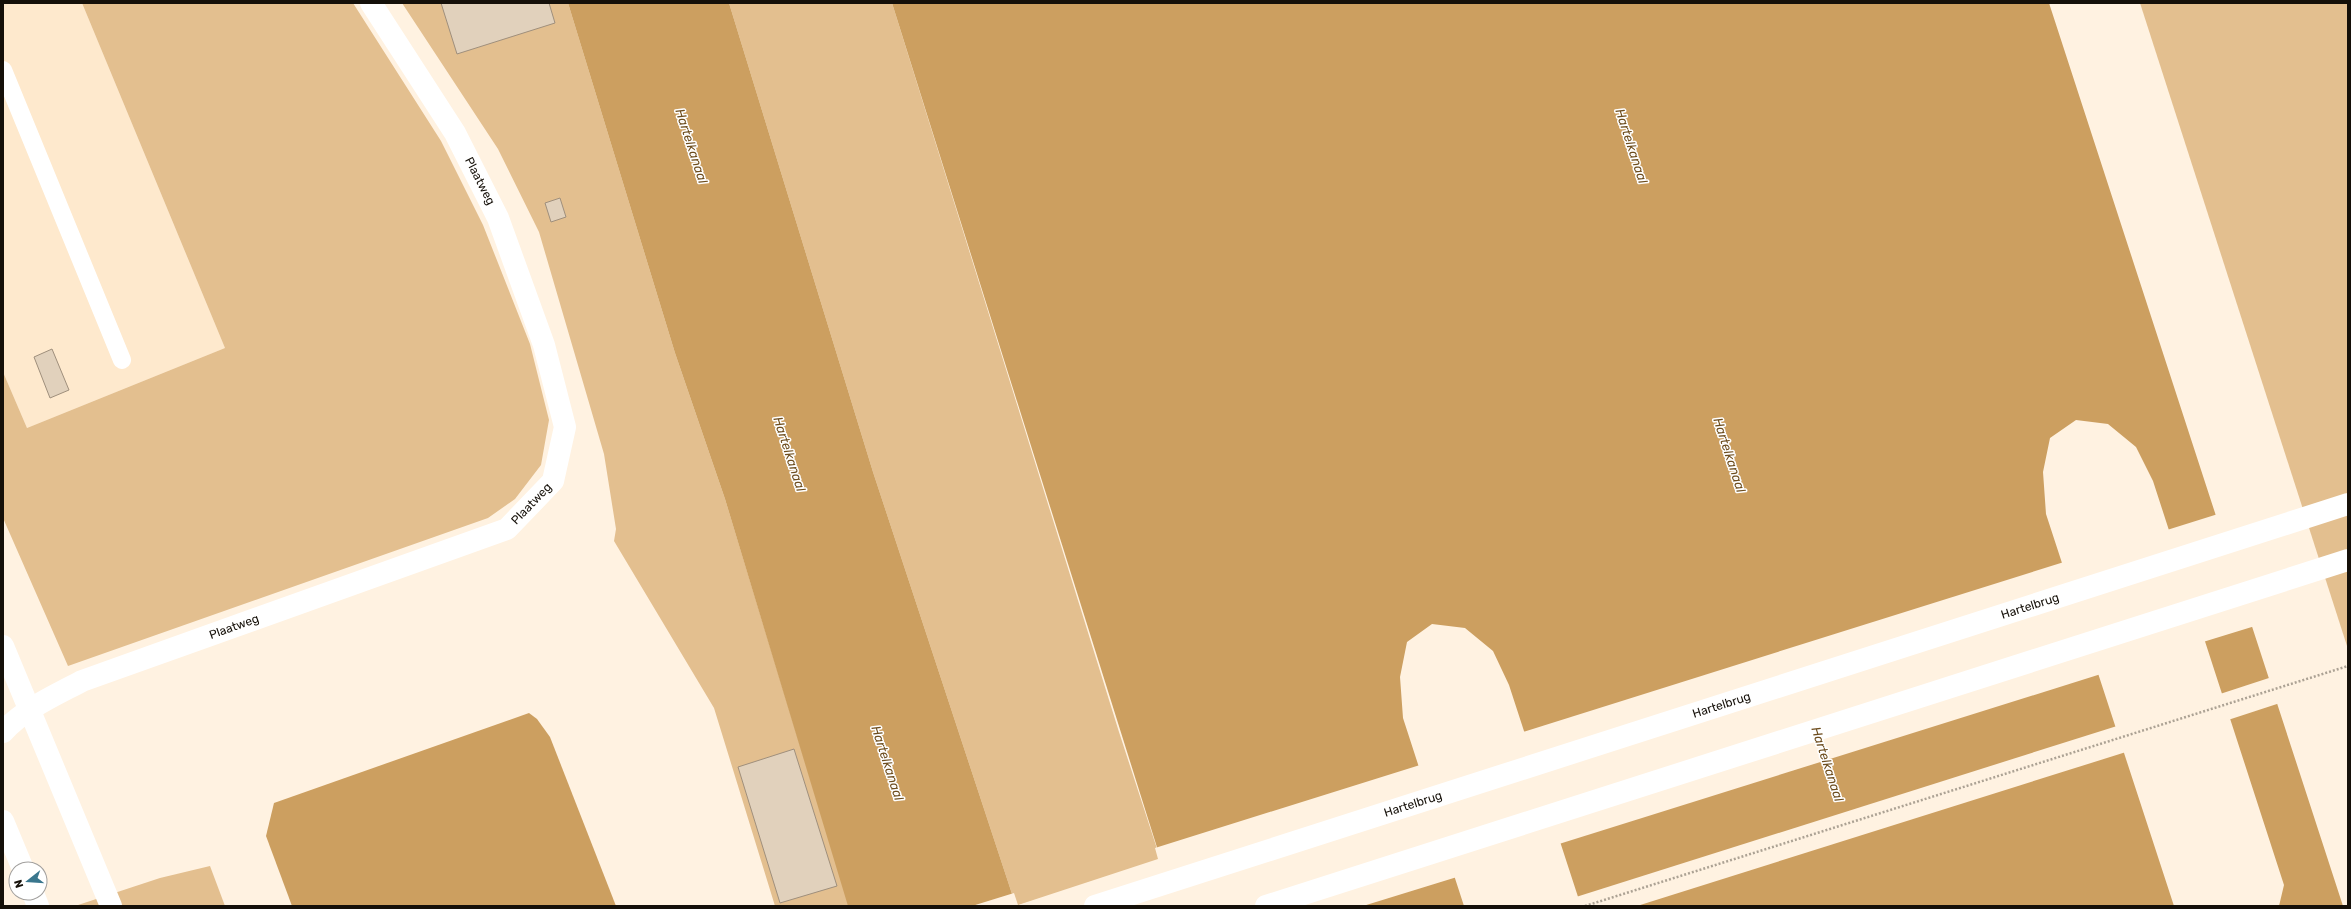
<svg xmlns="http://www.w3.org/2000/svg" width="2351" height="909" viewBox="0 0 2351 909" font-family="Rubik,sans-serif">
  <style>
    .built { fill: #fee9cd }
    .green { fill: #e3bf8f }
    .water { fill: #cc9f60 }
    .pier { fill: #fff2e1 }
    .building { fill: #e1d1bc; stroke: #9f8f7c }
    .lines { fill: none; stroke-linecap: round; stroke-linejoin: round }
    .path { stroke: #aca294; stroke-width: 2.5; stroke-dasharray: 2 2; stroke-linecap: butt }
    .service { stroke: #fff; stroke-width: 18 }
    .minor { stroke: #fff; stroke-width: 22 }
    .primary { stroke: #fff; stroke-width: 22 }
    .motorway { stroke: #fff; stroke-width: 22 }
    .labels { text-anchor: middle; stroke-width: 3; stroke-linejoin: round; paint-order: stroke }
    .street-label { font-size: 12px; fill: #151009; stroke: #fff }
    .water-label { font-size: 13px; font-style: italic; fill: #6e4e1f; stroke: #fff }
  </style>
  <rect width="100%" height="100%" fill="#fff2e1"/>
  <!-- built -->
  <path class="built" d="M3 3H82L225 348 27 428 3 372Z"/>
  <!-- green -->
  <g class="green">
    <path d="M82 3H353L441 141 483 225 530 344 549 420 541 465 515 499 488 518 68 666 3 518V372L27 428 225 348Z"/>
    <path d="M402 3H568L675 353 725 499 849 906H775L714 708 614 541 616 529 604 454 539 232 498 149Z"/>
    <path d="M729 3H892L1119 732 1161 861 1016 906 873 472Z"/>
    <path d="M2140 3H2348V649Z"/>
    <path d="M210 866 225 906H75L160 878Z"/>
  </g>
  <!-- water -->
  <g class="water">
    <path d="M568 3H729L873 472 1016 906H848L725 499 675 353Z"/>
    <path d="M892 3H2049L2343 906H2279L2284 885 2153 481 2136 447 2108 424 2076 420 2050 438 2043 472 2046 514 2174 906H1581L1509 685 1493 651 1465 628 1432 624 1407 642 1400 677 1403 718 1464 906H1175L1161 861 1019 906 1161 860Z"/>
    <path d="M529 713 537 719 550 737 616 906H292L266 836 274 803Z"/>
  </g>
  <!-- pier -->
  <g class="pier">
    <path d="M2218 514 2255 626 2203 642 2167 530Z"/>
    <path d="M2064 562 2101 674 1559 844 1523 732Z"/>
    <path d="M2272 677 2280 703 2228 720 2220 694Z"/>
    <path d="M2117 726 2126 752 1637 906H1579L1576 897Z"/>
    <path d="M1420 765 1457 877 1363 906H1173L1160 864 1046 900 1048 906H972L1014 893 1018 905 1158 859 1155 848Z"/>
  </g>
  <!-- building -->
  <g class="building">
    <path d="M441 3H549L555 23 457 54Z"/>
    <path d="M560 198 566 217 551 222 545 203Z"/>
    <path d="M52 349 69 390 50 398 34 357Z"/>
    <path d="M794 749 837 886 780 903 738 767Z"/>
  </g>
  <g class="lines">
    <!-- path -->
    <path class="path" d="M1585 906 2348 666"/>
    <!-- service -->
    <path class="service" d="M3 70 122 360"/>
    <!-- minor -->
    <g class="minor">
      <path id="s1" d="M3 732C24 709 54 696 82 681L507 529 553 481 565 427 544 345 498 218 455 133 371 3"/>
      <path d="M3 821 23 869"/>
      <path d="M33 893 38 906"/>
    </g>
    <!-- primary -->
    <g class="primary">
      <path id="s2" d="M1095 906 2348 504"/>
      <path d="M1266 906 2348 560"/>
    </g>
    <!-- motorway -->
    <path class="motorway" d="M3 646 111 906"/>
  </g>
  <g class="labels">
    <!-- street labels -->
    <g class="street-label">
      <text transform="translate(480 181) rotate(63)" y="4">Plaatweg</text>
      <text dy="4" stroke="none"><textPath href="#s1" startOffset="581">Plaatweg</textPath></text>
      <text dy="4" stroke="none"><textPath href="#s2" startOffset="982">Hartelbrug</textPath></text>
      <text dy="4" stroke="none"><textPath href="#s1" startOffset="256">Plaatweg</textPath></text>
      <text dy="4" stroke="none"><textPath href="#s2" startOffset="658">Hartelbrug</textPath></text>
      <text dy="4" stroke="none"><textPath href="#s2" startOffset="334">Hartelbrug</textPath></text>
    </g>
    <!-- water labels -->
    <g class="water-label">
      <text transform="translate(692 146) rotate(72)" y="5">Hartelkanaal</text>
      <text transform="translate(1632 146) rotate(72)" y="5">Hartelkanaal</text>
      <text transform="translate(790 454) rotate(72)" y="5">Hartelkanaal</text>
      <text transform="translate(1730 455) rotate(72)" y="5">Hartelkanaal</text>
      <text transform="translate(888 763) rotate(72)" y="5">Hartelkanaal</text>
      <text transform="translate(1828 764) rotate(72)" y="5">Hartelkanaal</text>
    </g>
  </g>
  <!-- border -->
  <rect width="2351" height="909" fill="none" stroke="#151009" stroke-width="8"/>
  <!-- north arrow -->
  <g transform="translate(28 881) rotate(253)"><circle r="19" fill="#ffffff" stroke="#a19f9d"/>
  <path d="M0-3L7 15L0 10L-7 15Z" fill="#39768d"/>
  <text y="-6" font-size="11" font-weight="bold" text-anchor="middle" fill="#151009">N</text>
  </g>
</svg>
